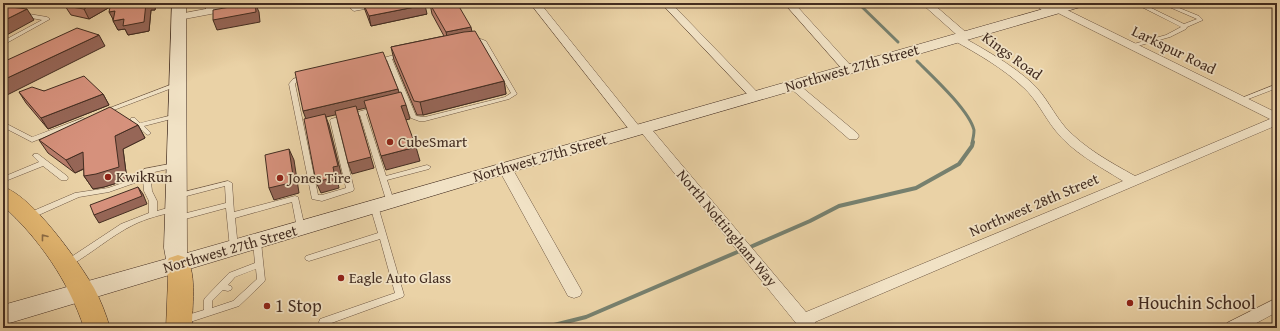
<svg xmlns="http://www.w3.org/2000/svg" width="1280" height="331" viewBox="0 0 1280 331" font-family="'Gentium Book Plus',serif">
  <style>
    .lines { fill: none; stroke-linecap: round; stroke-linejoin: round }
    .stream-far1 { stroke: #77806e; stroke-width: 3 }
    .stream { stroke: #77806e; stroke-width: 4 }
    .lane-casing { stroke: #6d5642; stroke-width: 1 }
    .street-casing { stroke: #6d5642; stroke-width: 1 }
    .secondary-casing { stroke: #432d21; stroke-width: 1 }
    .primary-casing { stroke: #432d21; stroke-width: 1 }
    .lane { fill: #f1e2c5; fill-rule: evenodd }
    .street { fill: #f1e2c5; fill-rule: evenodd }
    .secondary { fill: #f1e2c5; fill-rule: evenodd }
    .primary { fill: #e5b973; fill-rule: evenodd }
    .wall { fill: #b87d6b; stroke: #432d21 }
    .shaded-wall { fill: #966657; stroke: #432d21 }
    .building { fill: #d6917c; stroke: #432d21 }
    .oneway { stroke: #8c6c46 }
    .poi-dot { fill: #8f2418; stroke: #f1e2c5; stroke-width: 1.5 }
    .labels { text-anchor: middle; stroke-width: 3.5; stroke-linejoin: round; paint-order: stroke }
    .street-label { font-size: 15px; fill: #432d21; stroke: #f1e2c5 }
    .poi-label { font-size: 15px; fill: #432d21; stroke: #f1e2c5; text-anchor: start }
    .near-poi-label { font-size: 18px; fill: #432d21; stroke: #f1e2c5; text-anchor: start }
  </style>
  <rect width="100%" height="100%" fill="#ead2a6"/>
  <filter id="stains"><feTurbulence type="fractalNoise" baseFrequency=".005" numOctaves="4"/><feColorMatrix values="0 0 0 0 .2 0 0 0 0 .09 0 0 0 0 .02 0 0 0 .5 -.17"/></filter>
  <radialGradient id="worn" r=".72"><stop offset=".6" stop-color="#630" stop-opacity="0"/><stop offset="1" stop-color="#630" stop-opacity=".3"/></radialGradient>
  <g class="lines">
    <!-- stream-far1 -->
    <g class="stream-far1">
      <path d="M858 3 898 42"/>
      <path d="M917 61C932 76 969 110 974 130 974 134 973 139 972 143"/>
    </g>
    <!-- stream -->
    <g class="stream">
      <path d="M748 248 810 221 839 206 916 188 959 164 972 146 973 142"/>
      <path d="M542 328 586 317 742 250"/>
    </g>
    <!-- lane casing -->
    <g class="lane-casing">
      <g id="lane">
        <path d="M17 3H40C33 7 24 7 17 3Z"/>
        <path d="M182 3H194L191 5 179 7 176 5Z"/>
        <path d="M206 3H212L211 12 209 13 206 11Z"/>
        <path d="M349 3H355L356 7 378 3H389L386 5 354 11 351 9Z"/>
        <path d="M1134 3H1141L1184 24 1197 19 1160 3H1167L1199 16 1203 20 1187 27 1186 29 1170 37 1134 47H1130V45L1166 35 1181 27Z"/>
        <path d="M23 13 47 17 50 19 3 45V41L42 20 21 16V14Z"/>
        <path d="M472 38H478L486 41 517 94 509 99 425 121H419L411 118 405 104 394 105 393 104 394 103 403 101 387 60 378 63 375 61 376 60 401 53 404 55 403 56 392 59 416 116 425 117 505 97 511 93 482 43 470 41V39Z"/>
        <path d="M306 75 309 77 308 78 297 81 295 84 318 195H322L346 188 330 120 331 119 376 107 378 108 379 109 378 110 366 114 386 176 427 165 431 167 429 169 387 180 394 201 393 203H387L360 115 337 121 354 189 353 191 322 201 312 199 289 84 293 79Z"/>
        <path d="M178 82 180 83 181 84 180 85 106 113 104 114 101 112 102 111Z"/>
        <path d="M1277 84V88L1243 101 1241 102 1238 100 1239 99Z"/>
        <path d="M177 114 180 116 179 117 144 126 151 133 148 135 146 134 130 119 131 118H135L140 123Z"/>
        <path d="M83 118 85 119 86 120 85 121 32 142 3 127V122L32 137Z"/>
        <path d="M34 154H38L67 176 68 178 67 180H61L43 166 3 182V177L39 162 33 156Z"/>
        <path d="M175 163 178 165 177 167 150 173 152 191 157 201V211L174 206 177 207 178 209 177 211C161 215 147 218 133 225 111 236 92 253 71 265L68 266 65 265 64 263 65 261 121 224 149 213V201L144 191 143 180 109 192 79 197 32 218H26L25 216 26 214 75 193 108 188 143 176 144 169Z"/>
        <path d="M228 181 232 183 234 212 295 196 298 197 305 228 304 230H298L297 228 292 202 235 218 238 248 237 250H231L230 248 226 208 178 221 175 220 174 218 175 216 226 203 225 186 179 198 175 196 176 194Z"/>
        <path d="M374 203 377 204 378 206 404 295 403 297 326 325 323 326 320 325 319 322 320 319 395 293 380 239 309 261 306 260 305 258 306 256 378 233 370 206 371 204Z"/>
        <path d="M257 239 260 240 261 242 265 280 264 282 239 306 184 324 181 323 180 320 181 317 204 310V300L205 298 229 273 255 263 253 242 254 240ZM256 269 257 279 233 301 212 308V301L223 290 228 291 231 290 232 288 231 286 228 285 235 277Z"/>
      </g>
    </g>
    <!-- street casing -->
    <g class="street-casing">
      <g id="street">
        <path d="M238 3H258L253 6 179 20 174 17 179 14Z"/>
        <path d="M530 3H540L639 126 644 124 648 125 806 312 1123 181C1099 166 1072 152 1055 130 1044 116 1037 100 1024 88 1003 68 978 54 953 40L952 38 957 35 921 3H932L968 34 969 36 966 39C989 52 1012 65 1032 83 1046 96 1053 113 1065 127 1084 148 1110 162 1135 176L1270 119 1056 12C1049 16 1039 9 1034 3H1046L1054 8 1058 6 1061 7 1277 113V125L815 322 818 328H800L641 132 636 134 632 133Z"/>
        <path d="M661 3H671L759 94 761 96 759 98H751Z"/>
        <path d="M784 3H794L852 67 853 69 852 71H844Z"/>
        <path d="M793 82 797 83 857 133 859 136 857 139H849L789 87 787 85 789 83Z"/>
        <path d="M505 164 510 165 512 168 580 288 582 292 580 296 574 298 568 296 498 168 500 165Z"/>
        <path d="M1277 298V312L1247 328H1225L1227 323Z"/>
      </g>
    </g>
    <!-- secondary casing -->
    <g class="secondary-casing">
      <path id="secondary" d="M172 3H186L187 253 1064 3H1086L1084 6 512 172 3 325V305L166 259 164 248Z"/>
    </g>
    <!-- primary casing -->
    <g class="primary-casing">
      <g id="primary">
        <path d="M3 187C32 195 79 262 94 288 101 301 106 314 110 328H84C69 282 39 238 3 206Z"/>
        <path d="M178 255 187 258C197 277 192 306 192 328H166L168 278 166 264 169 258Z"/>
      </g>
    </g>
    <!-- lane -->
    <use href="#lane" class="lane"/>
    <!-- street -->
    <use href="#street" class="street"/>
    <!-- secondary -->
    <use href="#secondary" class="secondary"/>
    <!-- primary -->
    <use href="#primary" class="primary"/>
  </g>
  <!-- wall -->
  <g class="wall">
    <path d="M50 3H156L155 10H151L149 31 128 35 125 29 118 30 113 20 110 7 89 19 71 15 65 6 51 4Z"/>
    <path d="M363 3 427 14 371 26 365 10Z"/>
    <path d="M430 4 472 31 504 81 506 94 423 115H417L394 60 391 47 444 36 432 14Z"/>
    <path d="M44 91 103 94 109 105 48 129 26 103 19 92Z"/>
    <path d="M138 125 145 138 123 149 127 180 104 187 93 189 84 176V169L75 173 48 153 39 140Z"/>
  </g>
  <!-- shaded-wall -->
  <g class="shaded-wall">
    <path d="M94 3H117L89 19 84 9Z"/>
    <path d="M146 3H156L155 10H151L149 31 128 35 125 29 118 30 113 21 124 19Z"/>
    <path d="M255 3 259 12 260 22 217 30 213 20Z"/>
    <path d="M425 5 427 14 371 26 369 16Z"/>
    <path d="M27 9 34 20 3 37V21Z"/>
    <path d="M115 11 114 21 109 12Z"/>
    <path d="M471 27 473 37 448 42 446 32Z"/>
    <path d="M99 35 105 46 3 97V80Z"/>
    <path d="M504 81 506 94 423 115 420 102Z"/>
    <path d="M398 89 401 100 357 110 374 168 352 174 348 163 357 110 326 117 329 125 342 177 337 178 339 188 321 193 316 182 307 122 303 111Z"/>
    <path d="M103 94 109 105 48 129 41 118Z"/>
    <path d="M406 105 410 119 405 120 401 106Z"/>
    <path d="M138 125 145 138 123 149 127 180 104 187 93 189 84 176 115 136Z"/>
    <path d="M416 147 420 161 386 170 381 156Z"/>
    <path d="M289 149 294 160 299 193 274 200 269 188Z"/>
    <path d="M83 152 91 165 75 173 66 160Z"/>
    <path d="M138 187 143 194 147 204 99 223 94 215Z"/>
  </g>
  <!-- building -->
  <g class="building">
    <path d="M70 3H94L84 9 65 6Z"/>
    <path d="M111 3H146L144 22 123 26 124 19 113 21 115 11 109 12Z"/>
    <path d="M252 3H255L256 12 213 20V10Z"/>
    <path d="M363 3H424L425 5 369 16Z"/>
    <path d="M434 3H457L471 27 446 32 430 4Z"/>
    <path d="M3 6 27 9 3 21Z"/>
    <path d="M77 28 99 35 3 80V62Z"/>
    <path d="M475 31 504 81 420 102 414 101 391 47 464 32Z"/>
    <path d="M383 52 398 89 303 111 295 72Z"/>
    <path d="M84 76 103 94 41 118 19 92 32 87 44 91Z"/>
    <path d="M401 92 406 105 401 106 416 147 381 156 364 101Z"/>
    <path d="M356 106 371 157 348 163 335 111Z"/>
    <path d="M110 107 138 125 115 136 119 167 96 174 84 176 83 152 66 160 39 140Z"/>
    <path d="M325 114 338 166 333 167 335 177 316 182 304 119Z"/>
    <path d="M289 149 294 182 269 188 265 155Z"/>
    <path d="M138 187 142 196 94 215 90 205Z"/>
  </g>
  <!-- one-way arrows -->
  <defs><path id="oneway-chevron" d="M-2-3.5L2.5 0L-2 3.5" fill="none" stroke-width="1.6" stroke-linecap="round" stroke-linejoin="round"/></defs>
  <use class="oneway" href="#oneway-chevron" transform="translate(44 237) rotate(-128)"/>
  <!-- markers -->
  <g class="poi-dot">
    <circle cx="390" cy="142" r="4"/>
    <circle cx="108" cy="177" r="4"/>
    <circle cx="280" cy="178" r="4"/>
    <circle cx="341" cy="278" r="4"/>
    <circle cx="1130" cy="303" r="4"/>
    <circle cx="267" cy="306" r="4"/>
  </g>
  <g class="labels">
    <!-- street labels -->
    <g class="street-label">
      <text transform="translate(1174 50) rotate(26)" y="5">Larkspur Road</text>
      <text transform="translate(1012 56) rotate(36)" y="5">Kings Road</text>
      <text transform="translate(852 68) rotate(-16)" y="5">Northwest 27th Street</text>
      <text transform="translate(540 158) rotate(-16)" y="5">Northwest 27th Street</text>
      <text transform="translate(1034 205) rotate(-23)" y="5">Northwest 28th Street</text>
      <text transform="translate(727 228) rotate(50)" y="5">North Nottingham Way</text>
      <text transform="translate(230 249) rotate(-16)" y="5">Northwest 27th Street</text>
    </g>
    <!-- poi labels -->
    <g class="poi-label">
      <text x="398" y="147">CubeSmart</text>
      <text x="116" y="182">KwikRun</text>
      <text x="288" y="183">Jones Tire</text>
      <text x="349" y="283">Eagle Auto Glass</text>
    </g>
    <!-- near-poi labels -->
    <g class="near-poi-label">
      <text x="1138" y="309">Houchin School</text>
      <text x="275" y="312">1 Stop</text>
    </g>
  </g>
  <!-- margin -->
  <rect width="1280" height="331" fill="none" stroke="#ead2a6" stroke-width="16"/>
  <rect x="4" y="4" width="1272" height="323" fill="none" stroke="#432d21" stroke-width="2"/>
  <rect x="8" y="8" width="1264" height="315" fill="none" stroke="#432d21"/>
  <rect width="100%" height="100%" filter="url(#stains)"/>
  <rect width="100%" height="100%" fill="url(#worn)"/>
</svg>
